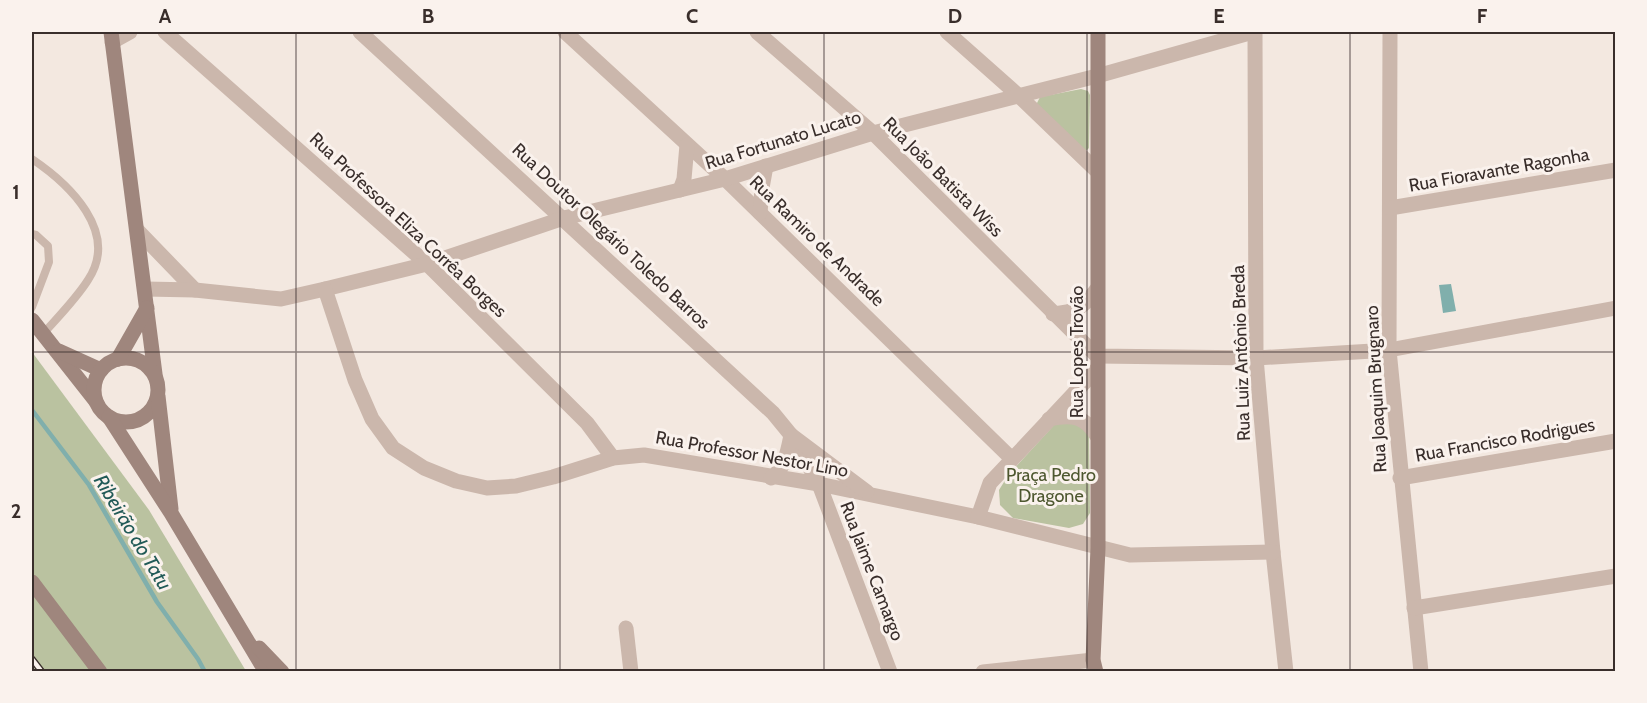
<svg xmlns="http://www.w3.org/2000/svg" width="1647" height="703" viewBox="0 0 1647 703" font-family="Cabin,sans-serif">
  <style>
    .green { fill: #bac2a0 }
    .water { fill: #80afac }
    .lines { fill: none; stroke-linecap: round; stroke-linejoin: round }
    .stream { stroke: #80afac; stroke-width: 4.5 }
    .service { stroke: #cbb7ac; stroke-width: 8 }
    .minor { stroke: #cbb7ac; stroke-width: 15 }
    .secondary { stroke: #9f867d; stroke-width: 15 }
    .rail-casing { stroke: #392e2b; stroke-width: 7 }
    .rail { stroke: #faf2ed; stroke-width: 4.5; stroke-dasharray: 14; stroke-linecap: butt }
    .grid { fill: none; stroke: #392e2b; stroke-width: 1.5; stroke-opacity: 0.55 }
    .labels { text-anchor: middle; stroke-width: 6; stroke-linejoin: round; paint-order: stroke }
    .street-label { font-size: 18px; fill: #392e2b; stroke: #faf2ed }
    .park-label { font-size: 18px; fill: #4d572f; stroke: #faf2ed }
    .water-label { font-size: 20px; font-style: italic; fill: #215a57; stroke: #faf2ed }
    .neatline { fill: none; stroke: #392e2b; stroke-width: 2 }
    .grid-label { font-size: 20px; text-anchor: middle; font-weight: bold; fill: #392e2b }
  </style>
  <rect width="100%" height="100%" fill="#f3e8e0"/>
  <!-- green -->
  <g class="green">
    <path d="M1081 89 1088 91 1090 95 1089 148 1087 150H1081L1036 105 1040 97Z"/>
    <path d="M32 352 149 510 246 671H32Z"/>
    <path d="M1067 420 1089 431 1090 513 1083 524 1069 528 1013 518 1000 505 999 490 1009 474 1055 424Z"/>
  </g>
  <!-- water -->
  <path class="water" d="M1451 284 1456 311 1443 313 1439 285Z"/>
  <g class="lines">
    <!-- stream -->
    <path class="stream" d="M32 410 89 485 157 602 198 659 205 672"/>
    <!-- service -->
    <g class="service">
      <path d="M32 159C69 184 120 232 88 280 76 299 58 317 43 334"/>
      <path d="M32 234 36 235 48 246 49 262 32 307"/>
    </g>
    <!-- minor -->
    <g class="minor">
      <path d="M165 32 427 264 587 423 613 458"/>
      <path d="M360 32 773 413 791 435 819 484 890 672"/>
      <path d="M565 32 725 179 1011 458"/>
      <path d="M757 32 873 133 1097 356 1256 358 1389 350 1616 308"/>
      <path d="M947 32 1019 96 1097 171"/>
      <path d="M1255 32 1256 358 1273 552 1286 672"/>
      <path d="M1390 32 1389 350 1421 672"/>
      <path d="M112 42 130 32"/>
      <path d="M680 190 684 179 687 145"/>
      <path d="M1390 208 1616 170"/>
      <path d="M760 213 762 188 766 166"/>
      <path d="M137 230 195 290"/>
      <path d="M145 289 195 290 281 299 325 289 427 264 564 218 725 179 873 133 1097 76 1253 32"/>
      <path d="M325 289 355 380 372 419 393 448 424 468 456 481 487 488 516 486 553 477 613 458 644 455 819 484 978 517 1130 555 1273 552"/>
      <path d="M1053 314C1076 312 1083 308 1097 289"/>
      <path d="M1049 419C1072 414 1085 416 1097 436"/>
      <path d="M771 478C785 469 788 450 791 435L867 492"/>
      <path d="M1400 478 1616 441"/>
      <path d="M978 517 990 483 1097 369"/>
      <path d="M1414 608 1616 576"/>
      <path d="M626 628 631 672"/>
      <path d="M983 672 1093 660"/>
    </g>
    <!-- secondary -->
    <g class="secondary">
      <path d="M111 32 155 374"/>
      <path d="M32 320 95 400"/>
      <path d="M59 351 101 370"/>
      <circle cx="126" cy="390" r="32"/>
      <path d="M118 359 147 308"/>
      <path d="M158 396 171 509"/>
      <path d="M109 417 171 513 266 672"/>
      <path d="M32 582 100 672"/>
      <path d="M259 648 282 672"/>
      <path d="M1096 672 1093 660 1098 548V32"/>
    </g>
    <!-- rail casing -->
    <g class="rail-casing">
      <path id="rail" d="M32 659 42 672"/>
    </g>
    <!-- rail -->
    <use href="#rail" class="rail"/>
  </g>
  <!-- grid -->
  <path class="grid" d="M296 32V672M560 32V672M824 32V672M1087 32V672M1350 32V672M32 352H1616"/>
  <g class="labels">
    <!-- street labels -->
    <g class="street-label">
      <text transform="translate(783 140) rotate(-17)" y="6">Rua Fortunato Lucato</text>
      <text transform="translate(1499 170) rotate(-10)" y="6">Rua Fioravante Ragonha</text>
      <text transform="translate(943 177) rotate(45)" y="6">Rua João Batista Wiss</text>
      <text transform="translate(408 225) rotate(43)" y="6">Rua Professora Eliza Corrêa Borges</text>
      <text transform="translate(611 236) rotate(43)" y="6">Rua Doutor Olegário Toledo Barros</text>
      <text transform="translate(817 241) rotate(44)" y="6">Rua Ramiro de Andrade</text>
      <text transform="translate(1077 352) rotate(-90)" y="6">Rua Lopes Trovão</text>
      <text transform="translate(1241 353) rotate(-92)" y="6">Rua Luiz Antônio Breda</text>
      <text transform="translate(1376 389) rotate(-93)" y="6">Rua Joaquim Brugnaro</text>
      <text transform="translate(1505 440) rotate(-10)" y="6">Rua Francisco Rodrigues</text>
      <text transform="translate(752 454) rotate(10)" y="6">Rua Professor Nestor Lino</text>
      <text transform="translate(872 571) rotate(69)" y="6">Rua Jaime Camargo</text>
    </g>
    <!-- park labels -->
    <g class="park-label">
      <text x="1051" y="481">Praça Pedro<tspan x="1051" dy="21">Dragone</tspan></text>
    </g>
    <!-- water labels -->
    <g class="water-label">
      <text transform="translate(133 532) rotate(59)" y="7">Ribeirão do Tatu</text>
    </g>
  </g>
  <!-- border -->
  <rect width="1647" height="703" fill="none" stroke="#faf2ed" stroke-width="66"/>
  <rect x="33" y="33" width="1581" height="637" class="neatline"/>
  <g class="grid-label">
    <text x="165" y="23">A</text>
    <text x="428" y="23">B</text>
    <text x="692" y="23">C</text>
    <text x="955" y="23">D</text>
    <text x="1219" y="23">E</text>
    <text x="1482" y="23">F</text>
    <text x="16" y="199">1</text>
    <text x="16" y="518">2</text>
  </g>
</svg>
